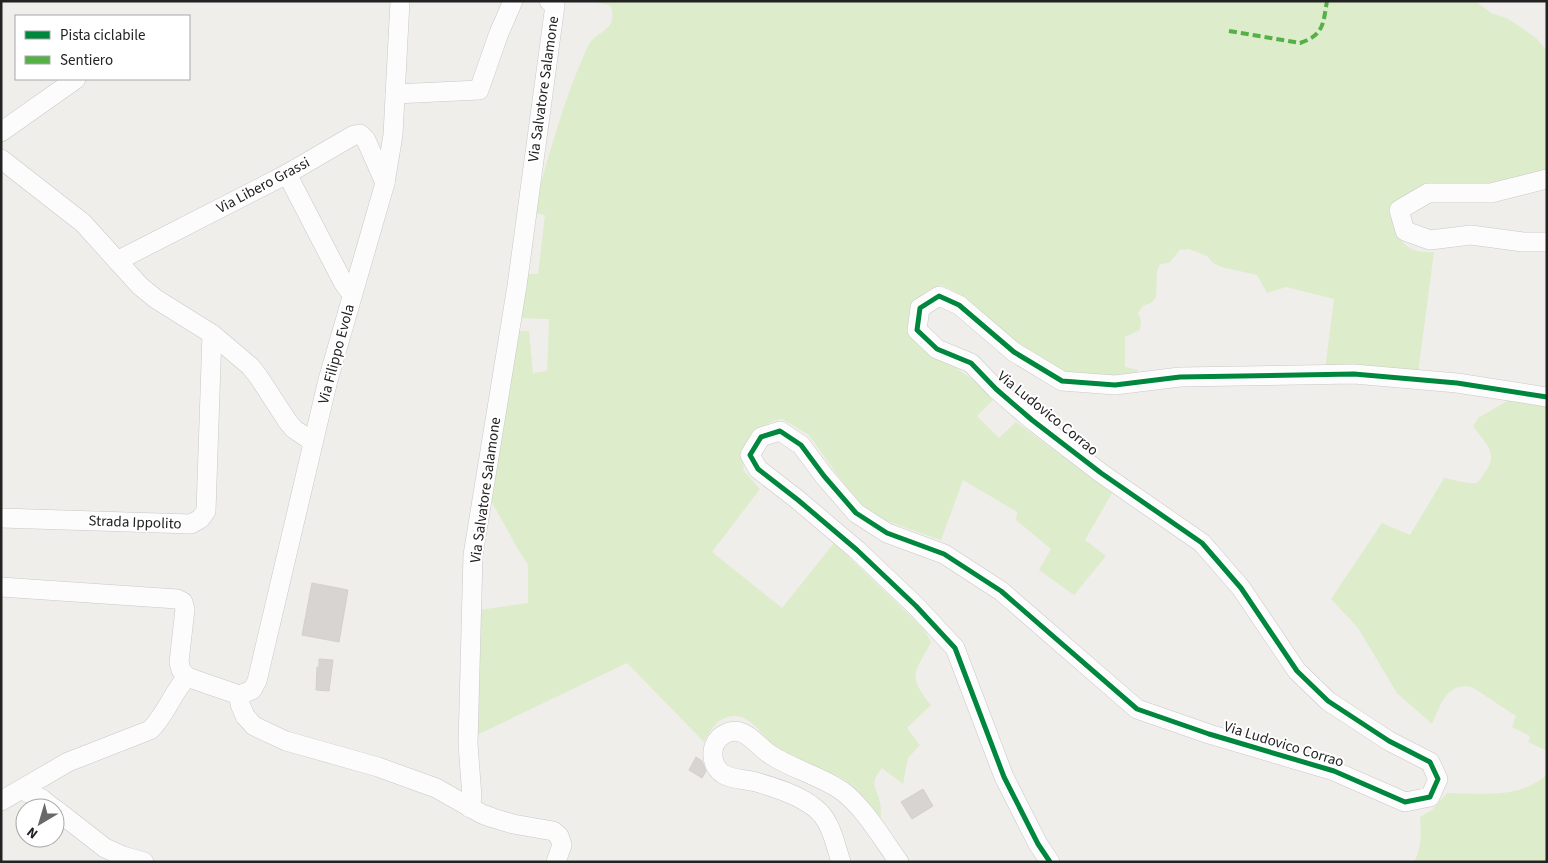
<svg xmlns="http://www.w3.org/2000/svg" width="1548" height="863" viewBox="0 0 1548 863" font-family="'Source Sans 3',sans-serif">
  <style>
    .grass { fill: #ddeccb }
    .building { fill: #d7d4d2; stroke: #d3d0cc }
    .lines { fill: none; stroke-linecap: round; stroke-linejoin: round }
    .minor-casing { stroke: #c9c8c7; stroke-width: 20 }
    .minor { stroke: #fdfcfc; stroke-width: 19 }
    .quiet { stroke: #55b145; stroke-width: 4; stroke-dasharray: 8 4; stroke-linecap: butt }
    .cycleway-casing { stroke: #fff; stroke-width: 8 }
    .cycleway { stroke: #00873e; stroke-width: 5 }
    .labels { text-anchor: middle; stroke-width: 4; stroke-linejoin: round; paint-order: stroke }
    .street-label { font-size: 15px; fill: #222; stroke: #fff }
  </style>
  <rect width="100%" height="100%" fill="#f0eeeb"/>
  <!-- grass -->
  <g class="grass">
    <path d="M591 1H1478V3L1491 13 1508 19 1522 28 1536 38 1547 51V173C1525 177 1503 184 1481 187 1455 191 1424 179 1402 199L1400 239C1410 251 1418 253 1434 252L1418 373 1325 369 1334 299 1286 287 1267 293 1257 275 1221 267 1213 263 1207 256 1189 249 1180 250 1169 263 1160 264 1157 271 1156 297 1151 303 1143 306 1138 313 1141 321 1140 330 1125 337V367L1138 370 1136 376 1128 381 1069 374 1049 365 1028 351 953 291 941 285 927 291 914 304 941 358 978 383 993 400 977 416 999 438 1016 422 1112 493 1085 540 1106 556 1074 595 1039 570 1051 549 1016 520 1017 512 963 480 941 540 881 519 863 506 846 487 809 435 782 419C761 422 753 438 742 454L744 471 760 489 712 552 782 608 834 543 923 628 931 642C915 674 906 674 931 705L907 728 920 745 908 758 903 784 882 768C869 785 876 785 880 802 881 807 881 813 881 818 871 807 862 794 850 784 829 767 797 765 775 747 763 738 752 715 734 716 717 717 711 730 704 742L627 663 477 735 479 610 528 603V565L519 551 489 497 513 331H529L533 373 547 371 549 319 515 318 522 274H538L545 215 533 213C548 157 563 101 587 48 596 28 618 34 611 6Z"/>
    <path d="M1509 400 1547 406V751L1528 742 1530 736 1512 727 1516 716 1472 687C1446 682 1441 705 1432 724L1397 693 1358 628 1331 599 1382 523 1410 535 1444 478 1468 483H1477C1500 455 1492 452 1473 426L1478 418Z"/>
    <path d="M1547 774V862H1414C1422 848 1421 832 1420 817L1432 810 1447 793C1480 793 1521 800 1547 774Z"/>
  </g>
  <!-- building -->
  <g class="building">
    <path d="M312 583 348 590 339 642 302 635Z"/>
    <path d="M319 659 333 660 329 691 316 690 317 667H319Z"/>
    <path d="M696 757 702 761 706 771 702 778 689 770Z"/>
    <path d="M923 789 933 806 912 819 901 802Z"/>
  </g>
  <g class="lines">
    <!-- minor casing -->
    <g class="minor-casing">
      <g id="minor">
        <path d="M395 94 479 90 499 33 513 1"/>
        <path d="M1 132 76 79"/>
        <path d="M1 159 83 223 140 286 156 299 212 334 250 366 258 376 288 422 294 429 313 442"/>
        <path d="M287 174 343 282 352 295"/>
        <path d="M1547 179 1491 193H1428L1399 210 1405 231 1430 240 1471 235 1523 242H1547"/>
        <path d="M117 261 287 174 354 135 360 134 366 140 385 183"/>
        <path d="M1 518 191 524 200 519 206 511 212 334"/>
        <path d="M1 587 177 599 183 602 185 609 179 662 181 670 187 677"/>
        <path d="M239 695 252 690 257 681 328 380 385 183 393 135 400 1"/>
        <path d="M239 695 240 704 245 716 254 726 286 741 378 767 436 788 482 814 493 818 513 824 553 831 559 836 562 845 556 862"/>
        <path d="M22 790 42 799 53 808"/>
        <path d="M1 801 68 762 150 730C166 715 172 693 187 677L239 695"/>
        <path d="M470 808 472 797 468 744 473 555 517 286 555 5 549 1"/>
        <path d="M55 809 105 848 123 856 144 862"/>
        <path d="M841 862C835 844 831 820 815 808 799 795 776 788 756 782 746 779 733 780 723 774 710 765 709 744 723 735 744 722 756 746 771 755 792 769 821 776 842 791 864 807 883 840 899 862"/>
        <path d="M1050 862 1038 844 1004 777 955 648 916 606 857 550 798 500 758 469 750 455 761 437 780 431 801 445 824 476 856 513 887 533 944 554 1001 591 1137 709 1209 734 1334 771 1405 802 1430 797 1438 779 1430 762 1389 741 1328 701 1297 671 1241 588 1202 543 1101 473 1032 420 996 389 971 363 937 349 917 330 920 308 939 296 959 305 1014 352 1062 381 1115 385 1180 377 1354 374 1457 383 1547 397"/>
      </g>
    </g>
    <!-- minor -->
    <use href="#minor" class="minor"/>
    <!-- quiet -->
    <path class="quiet" d="M1229 31 1300 43C1324 35 1323 24 1327 1"/>
    <!-- cycleway casing -->
    <g class="cycleway-casing">
      <path id="cycleway" d="M1050 862 1038 844 1004 777 955 648 916 606 857 550 798 500 758 469 750 455 761 437 780 431 801 445 824 476 856 513 887 533 944 554 1001 591 1137 709 1209 734 1334 771 1405 802 1430 797 1438 779 1430 762 1389 741 1328 701 1297 671 1241 588 1202 543 1101 473 1032 420 996 389 971 363 937 349 917 330 920 308 939 296 959 305 1014 352 1062 381 1115 385 1180 377 1354 374 1457 383 1547 397"/>
    </g>
    <!-- cycleway -->
    <use href="#cycleway" class="cycleway"/>
  </g>
  <g class="labels">
    <!-- street labels -->
    <g class="street-label">
      <text transform="translate(543 89) rotate(-82)" y="5">Via Salvatore Salamone</text>
      <text transform="translate(263 185) rotate(-28)" y="5">Via Libero Grassi</text>
      <text transform="translate(336 354) rotate(-75)" y="5">Via Filippo Evola</text>
      <text transform="translate(1048 413) rotate(39)" y="5">Via Ludovico Corrao</text>
      <text transform="translate(485 490) rotate(-82)" y="5">Via Salvatore Salamone</text>
      <text transform="translate(135 522) rotate(2)" y="5">Strada Ippolito</text>
      <text transform="translate(1284 744) rotate(17)" y="5">Via Ludovico Corrao</text>
    </g>
  </g>
  <!-- border -->
  <rect width="1548" height="863" fill="none" stroke="#222222" stroke-width="5"/>
  <!-- legend -->
  <rect x="15" y="15" width="175" height="65" fill="#ffffff" stroke="#a7a7a7"/>
  <rect x="25" y="31" width="25" height="8" fill="#00873e" stroke="#a7a7a7"/>
  <text x="60" y="40" font-size="15" fill="#222222">Pista ciclabile</text>
  <rect x="25" y="56" width="25" height="8" fill="#55b145" stroke="#a7a7a7"/>
  <text x="60" y="65" font-size="15" fill="#222222">Sentiero</text>
  <!-- north arrow -->
  <g transform="translate(40 823) rotate(218)"><circle r="24" fill="#ffffff" stroke="#a7a7a7"/>
  <path d="M0-4L9 19L0 12L-9 19Z" fill="#6a6968"/>
  <text y="-8" font-size="14" font-weight="bold" text-anchor="middle" fill="#222222">N</text>
  </g>
</svg>
